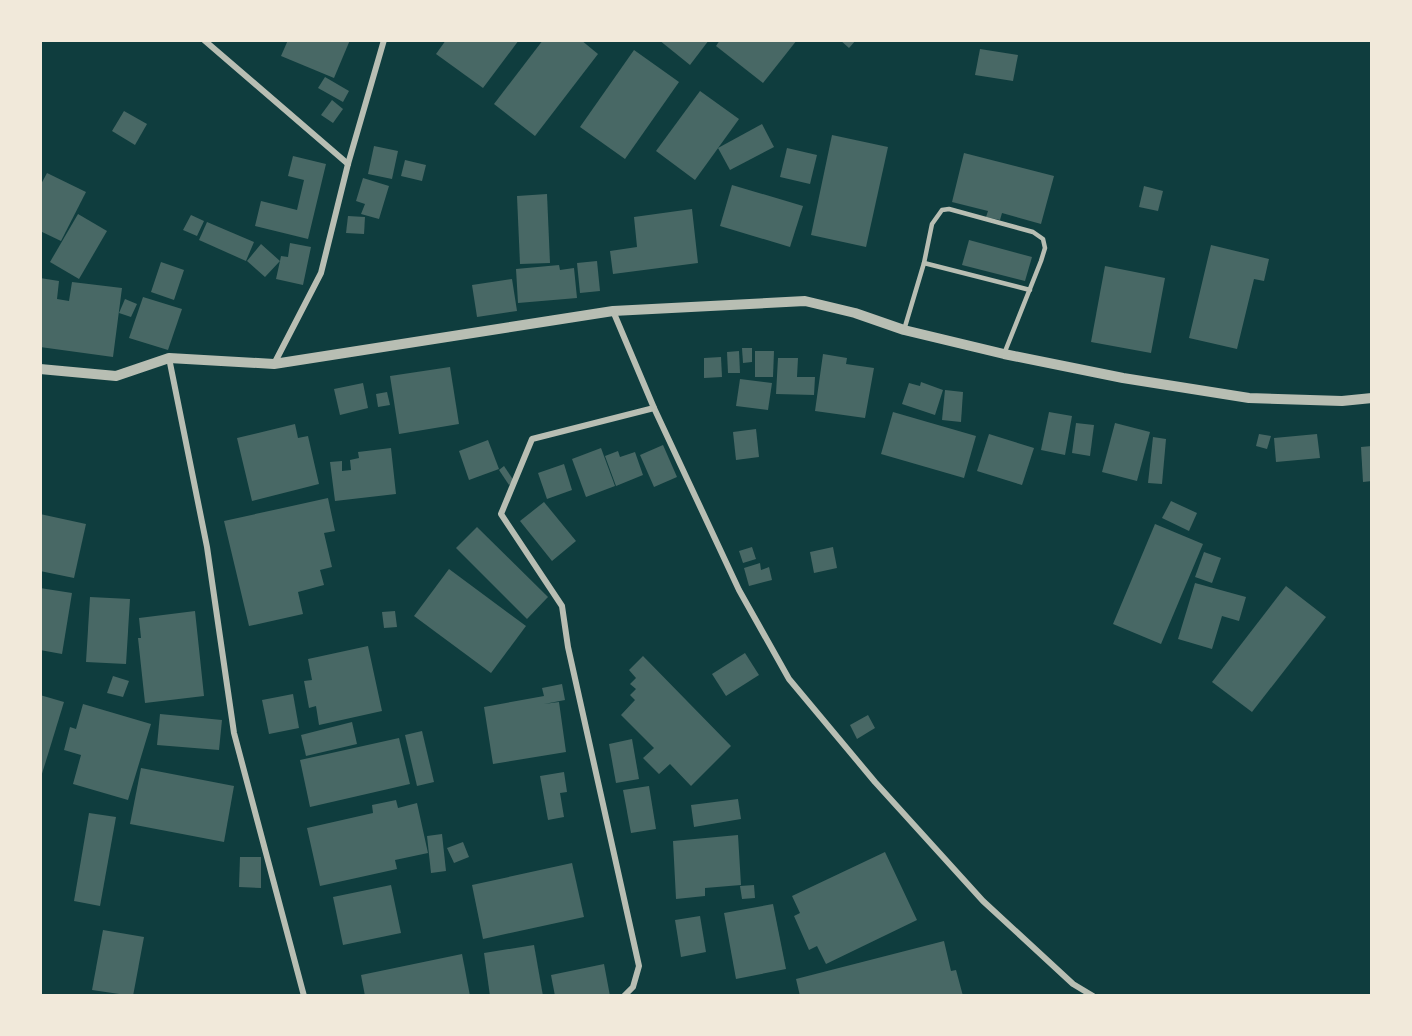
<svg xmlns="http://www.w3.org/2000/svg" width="1412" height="1036" viewBox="0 0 1412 1036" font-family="'Space Grotesk',sans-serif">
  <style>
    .building { fill: #486865 }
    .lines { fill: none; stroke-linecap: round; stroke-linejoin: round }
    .service { stroke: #b8beb3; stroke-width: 4.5 }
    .minor { stroke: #b8beb3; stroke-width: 6 }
    .tertiary { stroke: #b8beb3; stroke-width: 10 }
  </style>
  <rect width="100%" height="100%" fill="#0f3d3e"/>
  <!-- building -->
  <g class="building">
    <path d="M288 40H350L334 78 281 56Z"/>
    <path d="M446 40H519L483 88 436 54Z"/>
    <path d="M543 40H581L598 54 535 136 494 104Z"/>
    <path d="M659 40H709L690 65Z"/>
    <path d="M720 40H797L763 83 716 46Z"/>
    <path d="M840 40H856L849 48Z"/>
    <path d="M980 49 1018 55 1013 81 975 75Z"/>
    <path d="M634 50 679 82 625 159 580 127Z"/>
    <path d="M325 77 349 91 343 102 318 88Z"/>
    <path d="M700 91 739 119 695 180 656 151Z"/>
    <path d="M332 100 343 109 333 123 321 115Z"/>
    <path d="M124 111 147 124 135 145 112 131Z"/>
    <path d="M762 124 774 147 730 170 718 148Z"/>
    <path d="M832 135 888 147 866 247 811 235Z"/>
    <path d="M374 146 398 151 392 179 368 174Z"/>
    <path d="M787 148 817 155 810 184 780 177Z"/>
    <path d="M964 153 1054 176 1041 224 1002 213 1000 220 986 217 988 211 952 202Z"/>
    <path d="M293 156 326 164 308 239 255 226 261 201 297 210 304 180 288 176Z"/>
    <path d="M405 160 426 165 422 181 401 176Z"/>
    <path d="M47 173 86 192 61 241 40 231V186Z"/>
    <path d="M363 178 389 186 379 219 361 214 365 204 356 201Z"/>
    <path d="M732 185 803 206 790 247 720 226Z"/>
    <path d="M1144 186 1163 191 1158 211 1139 207Z"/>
    <path d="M547 194 550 263 520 264 517 196Z"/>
    <path d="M692 209 698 263 613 274 610 251 637 247 634 217Z"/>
    <path d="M78 214 107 231 79 279 50 262Z"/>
    <path d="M191 215 204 221 197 236 183 230Z"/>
    <path d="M348 216 365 217 364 234 346 233Z"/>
    <path d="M207 222 254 242 246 261 199 240Z"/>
    <path d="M969 240 1032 257 1025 281 962 265Z"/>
    <path d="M290 243 311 247 303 285 276 279 280 261 265 277 247 261 261 244 280 261 281 256 288 257Z"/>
    <path d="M1211 245 1269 259 1264 281 1254 279 1237 349 1189 338Z"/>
    <path d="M597 261 600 291 580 293 577 263Z"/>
    <path d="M161 262 184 270 174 300 151 292Z"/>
    <path d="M559 265 560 270 574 268 577 298 518 303 516 269Z"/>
    <path d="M1105 266 1165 278 1151 353 1091 342Z"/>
    <path d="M40 278 59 281 57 299 69 301 72 282 122 288 113 357 40 347Z"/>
    <path d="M512 279 517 311 477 317 472 285Z"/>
    <path d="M143 297 182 309 168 350 129 338Z"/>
    <path d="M125 299 137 304 131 317 119 313Z"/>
    <path d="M742 348H752V362L743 363Z"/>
    <path d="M739 351 740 373H728L727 352Z"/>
    <path d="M755 351H774L773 377H755Z"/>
    <path d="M823 354 847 358 846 364 874 368 865 418 815 411Z"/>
    <path d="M721 357 722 377 704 378V358Z"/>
    <path d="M778 358H798L797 377H815L814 395 776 394Z"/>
    <path d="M450 367 459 424 399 434 390 376Z"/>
    <path d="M740 379 772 383 768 410 736 406Z"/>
    <path d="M921 382 943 390 935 415 902 404 909 383 920 386Z"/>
    <path d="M363 383 368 408 340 415 334 389Z"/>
    <path d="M945 390 963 392 961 422 942 420Z"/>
    <path d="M387 392 390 405 378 407 376 394Z"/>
    <path d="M893 412 976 436 964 478 881 454Z"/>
    <path d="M1049 412 1072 416 1065 455 1041 450Z"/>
    <path d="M1076 423 1094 425 1090 456 1072 453Z"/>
    <path d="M1115 423 1150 432 1137 481 1102 472Z"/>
    <path d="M295 424 298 438 308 436 319 484 252 501 237 438Z"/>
    <path d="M756 429 759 457 736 460 733 432Z"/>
    <path d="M989 434 1034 448 1022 485 977 471Z"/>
    <path d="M1259 434 1271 436 1267 449 1256 446Z"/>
    <path d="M1317 434 1320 458 1276 462 1274 438Z"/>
    <path d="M1153 437 1166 439 1162 484 1148 483Z"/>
    <path d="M488 440 499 469 469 480 459 451Z"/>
    <path d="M663 445 677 477 654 487 640 455Z"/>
    <path d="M1372 446V481L1363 482 1361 447Z"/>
    <path d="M391 448 396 494 335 501 330 462 342 461V471L351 470 350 460 359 458 358 452Z"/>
    <path d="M601 448 615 486 586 497 572 459Z"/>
    <path d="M618 451 620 457 635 452 643 475 616 486 605 456Z"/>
    <path d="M564 464 572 490 547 499 538 473Z"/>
    <path d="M504 466 514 481 509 485 499 470Z"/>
    <path d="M328 498 335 531 324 533 332 567 320 570 324 585 298 592 303 614 249 626 224 521Z"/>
    <path d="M1171 501 1197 513 1189 531 1162 518Z"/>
    <path d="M544 502 576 541 552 561 520 521Z"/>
    <path d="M40 514 86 524 74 578 40 571Z"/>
    <path d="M1155 524 1203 544 1161 644 1113 624Z"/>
    <path d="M477 527 548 597 527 619 456 548Z"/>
    <path d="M752 547 756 559 743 563 739 551Z"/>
    <path d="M833 547 837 568 814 573 810 552Z"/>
    <path d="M1204 552 1221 558 1212 583 1195 577Z"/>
    <path d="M760 563 761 570 769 567 772 580 749 586 744 568Z"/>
    <path d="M449 569 526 626 491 673 414 616Z"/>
    <path d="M1195 583 1246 597 1239 621 1222 616 1212 649 1178 639Z"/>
    <path d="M1286 586 1326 617 1252 712 1212 682Z"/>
    <path d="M40 588 72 593 62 654 40 650Z"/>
    <path d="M90 597 130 599 126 664 86 662Z"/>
    <path d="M195 611 204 696 145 703 138 638H141L139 618Z"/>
    <path d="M395 611 397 627 384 628 382 612Z"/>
    <path d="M368 646 382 711 319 725 316 706 309 708 304 681 312 680 308 659Z"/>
    <path d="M745 653 759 675 726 696 712 674Z"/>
    <path d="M643 656 731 746 691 786 670 764 659 774 643 758 654 748 621 715 635 700 630 695 636 689 630 684 636 678 629 670Z"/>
    <path d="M113 676 129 681 123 697 107 693Z"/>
    <path d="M562 684 565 700 544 704 559 702 566 752 493 764 484 707 544 696 542 688Z"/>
    <path d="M293 694 299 728 269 734 262 700Z"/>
    <path d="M40 695 64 702 41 777H40Z"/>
    <path d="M83 704 151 724 128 800 73 784 81 755 64 750 70 727 76 729Z"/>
    <path d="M160 714 222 720 219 750 157 745Z"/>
    <path d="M868 715 875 728 857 739 850 725Z"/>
    <path d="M352 722 357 744 306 756 301 735Z"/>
    <path d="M422 731 434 782 417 786 405 735Z"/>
    <path d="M399 738 410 784 310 807 300 760Z"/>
    <path d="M632 739 639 779 616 783 609 744Z"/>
    <path d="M141 768 234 786 224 842 130 824Z"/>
    <path d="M564 772 567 792 560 793 564 817 548 820 540 776Z"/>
    <path d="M649 786 656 829 631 833 623 790Z"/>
    <path d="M738 799 741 819 694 827 691 805Z"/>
    <path d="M396 800 398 808 417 803 428 853 395 860 397 869 320 886 307 828 373 813 372 805Z"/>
    <path d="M89 813 116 817 100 906 74 901Z"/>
    <path d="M442 834 446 871 431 873 427 836Z"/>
    <path d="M738 835 741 885 705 888V896L676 899 673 841Z"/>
    <path d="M463 842 469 857 454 863 447 848Z"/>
    <path d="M885 852 917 920 826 964 817 946 809 950 794 916 800 913 792 896Z"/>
    <path d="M240 857H261V888L239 887Z"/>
    <path d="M572 863 584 917 483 939 472 885Z"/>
    <path d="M391 885 401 933 343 945 333 897Z"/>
    <path d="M754 885 755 898 742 899 740 886Z"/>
    <path d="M773 904 786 969 736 979 724 913Z"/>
    <path d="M700 916 706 952 681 957 675 920Z"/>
    <path d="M103 930 144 937 133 996 92 990Z"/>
    <path d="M944 941 951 971 956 970 963 996H800L796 979Z"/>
    <path d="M534 945 543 996H490L484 953Z"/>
    <path d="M462 954 470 996H365L361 975Z"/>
    <path d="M604 964 610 996H555L551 975Z"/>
  </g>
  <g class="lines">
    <!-- service -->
    <g class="service">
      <path d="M924 263 1030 290"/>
      <path d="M904 330 924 263 932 224 942 210 949 209 1033 232 1043 239 1045 248 1041 261 1004 354"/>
    </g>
    <!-- minor -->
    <g class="minor">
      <path d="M204 40 348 164"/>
      <path d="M613 311 654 408 739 590 789 679 875 782 983 901 1073 984 1093 996"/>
      <path d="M169 358 207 547 234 733 304 996"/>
      <path d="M274 364 321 273 348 164 384 40"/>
      <path d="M624 996 633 987 639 966 568 647 562 606 501 514 532 439 654 408"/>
    </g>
    <!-- tertiary -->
    <path class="tertiary" d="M40 369 116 376 169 358 274 364 613 311 805 301 855 313 904 330 1004 354 1123 378 1249 398 1342 401 1372 398"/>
  </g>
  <!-- border -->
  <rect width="1412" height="1036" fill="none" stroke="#f1e9da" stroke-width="84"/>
</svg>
